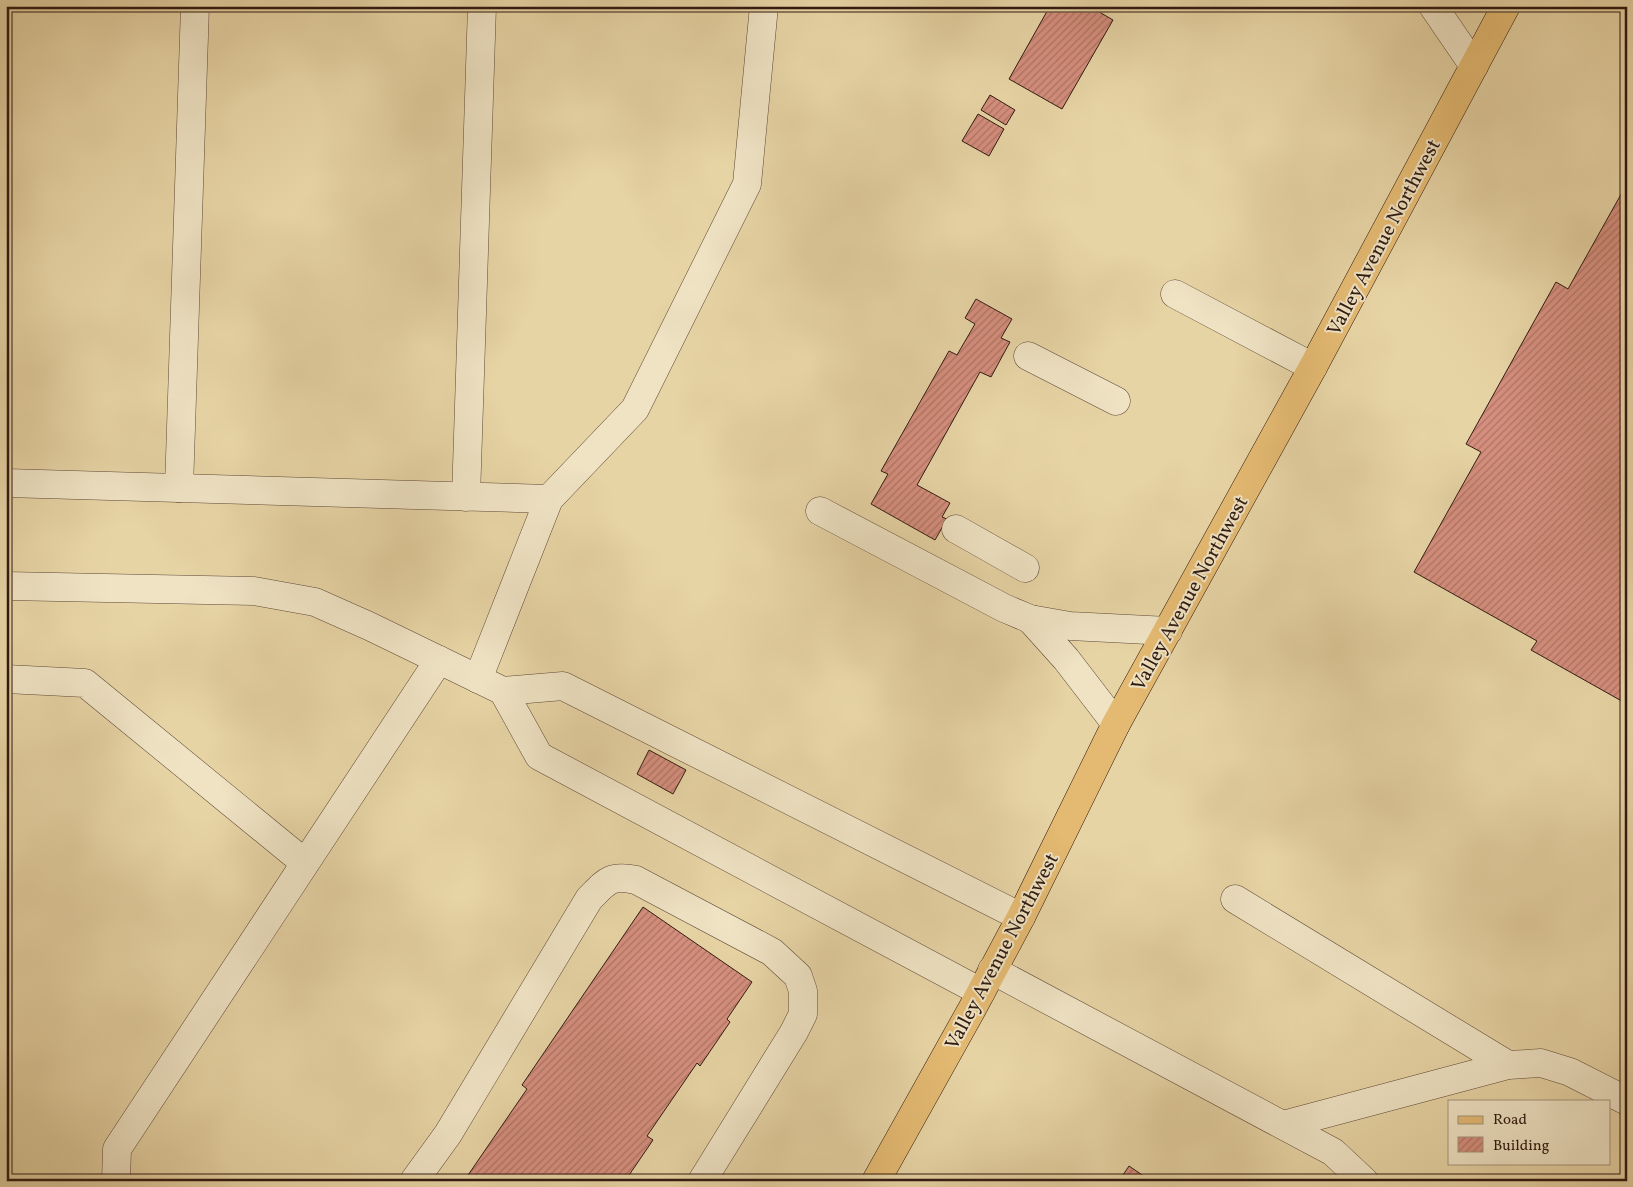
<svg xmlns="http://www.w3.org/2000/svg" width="1633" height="1187" viewBox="0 0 1633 1187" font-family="Vollkorn,serif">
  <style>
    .building { fill: url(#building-hatch); stroke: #301a11 }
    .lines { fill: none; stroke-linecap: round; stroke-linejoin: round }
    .minor-casing { stroke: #5e4836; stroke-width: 29 }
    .major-casing { stroke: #301a11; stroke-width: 29 }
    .minor { stroke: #efe3c4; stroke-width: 28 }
    .major { stroke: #e4ba72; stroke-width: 28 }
    .labels { text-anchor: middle; stroke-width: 4; stroke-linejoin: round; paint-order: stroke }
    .street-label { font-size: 20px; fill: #301a11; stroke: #efe3c4 }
  </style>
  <defs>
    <pattern id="building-hatch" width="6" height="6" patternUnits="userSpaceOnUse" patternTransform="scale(1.25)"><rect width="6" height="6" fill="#d68f7e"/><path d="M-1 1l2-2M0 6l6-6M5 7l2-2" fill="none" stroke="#ae7466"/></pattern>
  </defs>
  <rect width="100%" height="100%" fill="#e7d4a5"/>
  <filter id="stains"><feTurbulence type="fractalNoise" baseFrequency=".004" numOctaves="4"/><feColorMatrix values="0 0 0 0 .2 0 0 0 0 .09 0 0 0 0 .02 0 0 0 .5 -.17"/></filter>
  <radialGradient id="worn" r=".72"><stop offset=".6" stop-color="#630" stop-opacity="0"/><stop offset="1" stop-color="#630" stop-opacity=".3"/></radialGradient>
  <!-- building -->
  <g class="building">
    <path d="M1050 6H1068L1072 8 1073 6H1089L1113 20 1062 109 1009 79Z"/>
    <path d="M990 95 1015 110 1006 125 981 110Z"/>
    <path d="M978 114 1004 129 989 156 962 141Z"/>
    <path d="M1624 189 1627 191V704L1531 650 1537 641 1414 572 1481 452 1466 444 1556 282 1568 289Z"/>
    <path d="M976 299 1012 319 1001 338 1010 342 991 377 980 372 917 485 950 503 942 517 947 519 935 540 871 504 888 474 881 471 949 351 957 355 975 324 965 318Z"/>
    <path d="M649 750 686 770 673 794 637 774Z"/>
    <path d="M643 907 752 982 727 1019 730 1022 700 1066 697 1063 647 1136 653 1140 625 1181H464L527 1089 522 1085Z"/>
    <path d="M1129 1166 1151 1181H1119Z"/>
  </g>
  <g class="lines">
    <!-- minor casing -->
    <g class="minor-casing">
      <g id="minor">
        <path d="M1433 6 1474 66"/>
        <path d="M1175 294 1313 367"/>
        <path d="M1028 356 1116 401"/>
        <path d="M6 483 549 499"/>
        <path d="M179 488 195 6"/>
        <path d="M466 497 482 6"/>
        <path d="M820 511 1004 608 1030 619 1070 626 1168 631"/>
        <path d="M956 529 1025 568"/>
        <path d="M6 586 254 591 315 602 369 626 503 691 563 686 1021 917"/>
        <path d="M1030 619 1066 659 1116 724"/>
        <path d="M6 679 85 683 305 863"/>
        <path d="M478 679 549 499 635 409 747 184 764 6"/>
        <path d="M503 691 539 756 981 992"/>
        <path d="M1235 899 1508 1065"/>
        <path d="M992 970 1333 1152 1364 1181"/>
        <path d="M1283 1125 1508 1065 1541 1063 1570 1072 1627 1101"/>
        <path d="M116 1181 117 1149 439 660"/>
        <path d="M414 1181 448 1134 589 899C606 882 610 874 636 880L772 952 798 976 803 991V1014L794 1032 702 1181"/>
      </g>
    </g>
    <!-- major casing -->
    <g class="major-casing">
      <path id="major" d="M876 1181 972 1009 1021 917 1116 724 1313 367 1506 6"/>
    </g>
    <!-- minor -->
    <use href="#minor" class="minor"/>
    <!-- major -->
    <use href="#major" class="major"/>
  </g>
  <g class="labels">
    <!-- street labels -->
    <g class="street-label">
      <text transform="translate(1383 237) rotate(-62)" y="7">Valley Avenue Northwest</text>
      <text transform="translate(1189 593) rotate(-61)" y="7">Valley Avenue Northwest</text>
      <text transform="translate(1001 951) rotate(-62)" y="7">Valley Avenue Northwest</text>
    </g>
  </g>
  <!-- margin -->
  <rect width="1633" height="1187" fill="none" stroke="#e7d4a5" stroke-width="25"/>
  <rect x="8" y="8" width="1618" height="1172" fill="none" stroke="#301a11" stroke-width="2.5"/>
  <rect x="12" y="12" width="1608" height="1162" fill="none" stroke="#301a11"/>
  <!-- legend -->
  <rect x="1448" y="1100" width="162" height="65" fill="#efe3c4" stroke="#a3937c"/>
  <rect x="1458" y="1116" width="25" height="8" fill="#e4ba72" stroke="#a3937c"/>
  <text x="1493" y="1124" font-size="15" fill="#301a11">Road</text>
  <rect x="1458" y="1137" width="25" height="15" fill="url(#building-hatch)" stroke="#a3937c"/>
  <text x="1493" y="1150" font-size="15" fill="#301a11">Building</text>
  <rect width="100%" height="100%" filter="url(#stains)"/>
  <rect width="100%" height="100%" fill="url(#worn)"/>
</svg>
